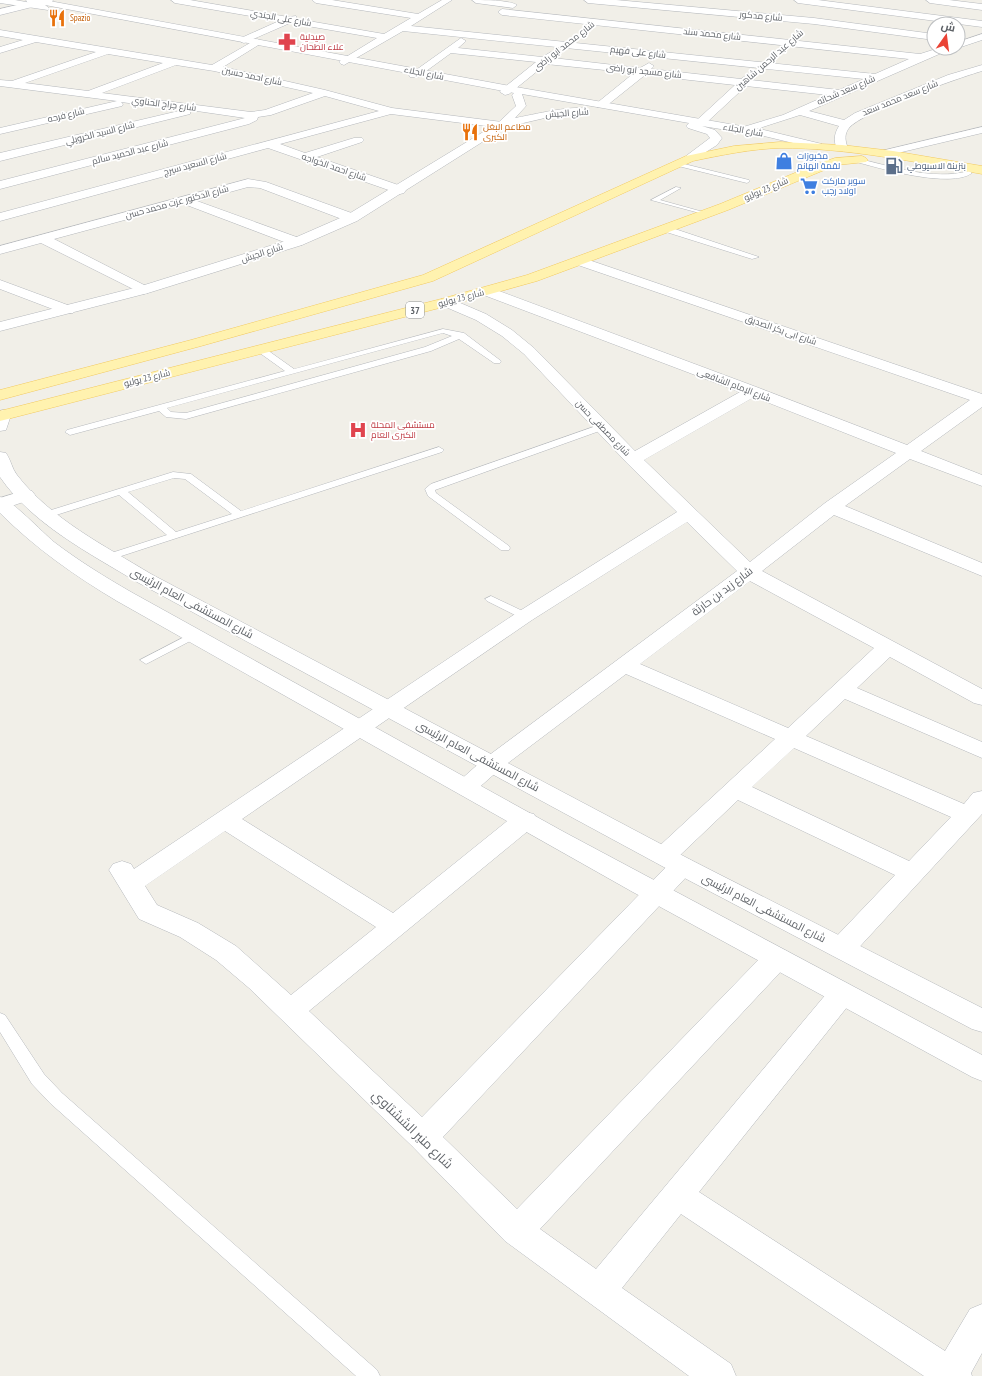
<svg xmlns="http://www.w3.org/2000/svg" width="982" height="1376" viewBox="0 0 982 1376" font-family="'PT Sans Narrow',Cairo,sans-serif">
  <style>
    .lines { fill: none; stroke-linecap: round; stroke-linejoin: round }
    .service-casing { stroke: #b5b8bc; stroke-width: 1 }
    .minor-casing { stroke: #b5b8bc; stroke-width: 1 }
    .tertiary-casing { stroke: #b5b8bc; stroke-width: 1 }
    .primary-casing { stroke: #f2c960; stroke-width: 1 }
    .service { fill: #fff; fill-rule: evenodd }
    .minor { fill: #fff; fill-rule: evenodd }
    .tertiary { fill: #fff; fill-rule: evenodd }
    .primary { fill: #fff2af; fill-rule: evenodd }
    .labels { text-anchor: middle; stroke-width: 3.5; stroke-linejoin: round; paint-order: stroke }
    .far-street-label { font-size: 9px; fill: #5f6368; stroke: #fff }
    .far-food-label { font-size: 9px; fill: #c56008; stroke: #fff; text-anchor: start }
    .far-health-label { font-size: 9px; fill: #be3a42; stroke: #fff; text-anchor: start }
    .far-shop-label { font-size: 9px; fill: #366cbe; stroke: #fff; text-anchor: start }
    .far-service-label { font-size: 9px; fill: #4e5e75; stroke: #fff; text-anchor: start }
    .shield { fill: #fff; stroke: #8f9295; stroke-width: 1 }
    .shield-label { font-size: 10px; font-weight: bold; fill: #5f6368 }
    .street-label { font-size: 11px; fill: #5f6368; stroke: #fff }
    .near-street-label { font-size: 13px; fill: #5f6368; stroke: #fff }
  </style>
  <rect width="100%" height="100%" fill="#f1efe8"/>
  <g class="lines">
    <!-- service casing -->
    <g class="service-casing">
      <g id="service">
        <path d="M855 158C892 166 931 181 969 171L972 173C951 189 878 168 853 161V159Z"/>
        <path d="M676 162 749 180 750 181 747 183 674 165V163Z"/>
        <path d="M676 187 681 188 660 200 707 213V215L651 200Z"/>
        <path d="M663 227H669L759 257 752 259 663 231Z"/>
        <path d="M443 329 464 333 501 361 500 363H494L459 339 431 351 186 419 166 417 159 411 70 435 65 432 67 430 285 371 257 351V347H263L294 369ZM443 333 452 336 425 347 186 413 171 412 167 408Z"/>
        <path d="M602 424 607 427 605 429 435 490 436 493 509 546 510 548 509 550H501L428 496 425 489 431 484Z"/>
        <path d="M439 447 444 450 442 452 109 560 105 559 104 557 105 555 167 535 119 495 53 516H45L44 514 45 512 173 472 191 474 241 511ZM174 478 185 479 232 514 176 532 128 492Z"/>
        <path d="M491 596 529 614 531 616 525 619 521 618 487 601 485 599Z"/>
        <path d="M194 632 200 635 198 637 150 662 146 664 140 660Z"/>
        <path d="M0 1013 5 1015 44 1074 62 1093 377 1370 380 1376H356L50 1103 32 1084 0 1032Z"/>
      </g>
    </g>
    <!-- minor casing -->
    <g class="minor-casing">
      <g id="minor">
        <path d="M38 0H53L52 2 0 15V9Z"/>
        <path d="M171 0H190L288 17 296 16 297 19 384 34 411 18 316 3 312 0H332L418 14 442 0H452L411 26 875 74 909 59 502 15 498 12 502 9 920 54 939 48H953L809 111 844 120 855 113 948 75 982 65V71C958 78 862 112 849 128 844 134 845 141 848 148L842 151 838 150C833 142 834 134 839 126L800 115 744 133 738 130 740 128 783 115 828 95 746 86 705 124 701 125 696 122 697 120 735 85 645 75 605 107H597L596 105 597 103 634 73 546 64 509 94 505 95 500 92 501 90 536 62 451 53 418 77H410L409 75 461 38 466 41 458 48 542 57 551 52 556 55 553 58 640 68 649 63 654 66 651 69 741 79 751 72 756 75 751 80 839 90 864 79 403 31 344 65 341 64 339 62 341 60 377 38 290 23 244 43 241 42V38L279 21 175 3Z"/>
        <path d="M472 0C483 0 509 0 517 5L513 8 476 3Z"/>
        <path d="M584 0H616L814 18 934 34V40L814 24 588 3Z"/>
        <path d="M794 0H818L982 21V27L798 3Z"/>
        <path d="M926 0H949L982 4V10L930 3Z"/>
        <path d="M0 30 212 65 257 39 262 42 260 44 223 67 325 90 392 108 502 122 508 125 502 128 391 114 280 144 305 153 354 138H362L364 140 362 142 317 157 404 187 406 190 404 193 400 194 268 148 0 221V213L379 111 325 96 271 115 258 117 257 120 249 124 0 189V181L245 118 190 110V114L0 161V153L183 110 121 102 123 104 122 106 0 134V128L117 101 0 86V80L12 81 96 52 36 42 0 53V47L23 40 0 36ZM108 54 163 63 88 91 25 83ZM176 65 214 71 313 93 265 110 251 112 102 93Z"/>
        <path d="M982 34V40L958 48V42Z"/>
        <path d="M982 127V133L885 156 879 153 881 151Z"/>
        <path d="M248 179 266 182 357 215 358 218 352 222 347 221 260 188 248 187 197 201 302 239 304 242 302 245H292L184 204 54 239 148 287 150 290 148 293 143 294 41 243 0 254V246Z"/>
        <path d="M580 257 982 394V407L921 451 982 475V486L910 459 845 506 982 563V576L834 515 762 571 982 689V705L974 703 890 657 857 688 982 742V758L845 699 806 736 964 804 973 793 982 791V814L852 955 842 958 832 955 828 948 832 941 895 875 738 800 676 859 682 857 691 860 695 866 691 872 443 1137 517 1209 767 951 777 948 787 951 791 958 787 965 540 1229 596 1269 832 987 842 984 852 987 856 994 852 1001 699 1192 945 1351 970 1309 982 1304V1353L971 1373 972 1376H924L681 1214 622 1288 731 1364 736 1376H689L505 1241 412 1146 249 988 216 960 180 937 139 919 109 870 113 864 122 861 131 864 134 869 518 612 677 512 627 463 524 354 502 336 476 320 441 305 439 302 441 299H451L486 314 512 330 534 348 635 451 740 392 481 294 479 291 481 288H491L759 388 907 445 970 400 575 264 573 261 575 258ZM754 397 896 453 825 503 750 562 644 460ZM687 522 737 571 484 759 458 782 454 787 458 792 466 795 474 792 500 769 626 674 775 739 655 850 651 856 655 862 664 865 670 863 422 1117 309 1011 534 826 537 820 534 814 525 812 516 814 393 913 242 819 532 620ZM750 581 874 648 788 728 640 664ZM794 748 951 817 909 861 752 787ZM225 831 376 927 291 995 236 946 198 923 157 905 145 886Z"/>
        <path d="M0 280 73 307 75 310 73 313H63L0 289Z"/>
        <path d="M26 490 32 491 35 495 32 499 0 510V498Z"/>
      </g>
    </g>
    <!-- tertiary casing -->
    <g class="tertiary-casing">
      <g id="tertiary">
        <path d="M0 0H15L43 5 27 2 26 0H44L510 86 764 130 822 144 824 146 818 149 764 136 702 126 715 130 722 138 717 145 690 162 684 158 686 156 710 138 707 134 688 128 686 126 689 123 522 94 526 106 515 118C528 116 583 102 590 111L585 114 549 117 506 127 357 221 302 245 148 293 0 331V322L138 287 292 239 347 215 498 123 516 106 512 95 514 93 45 5 49 8 48 10 0 3Z"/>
        <path d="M3 410 9 411 11 415 6 430 0 431V411Z"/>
        <path d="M0 452 6 453C11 460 12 469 17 475 51 519 105 546 151 574L691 860 982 1008V1032L972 1029 673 872 137 582C89 553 32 524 0 477Z"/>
        <path d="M0 497C12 500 42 532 54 542 79 561 105 577 131 592L564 832 982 1055V1081L972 1077 631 891 117 601C75 576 35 548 0 513Z"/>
      </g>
    </g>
    <!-- primary casing -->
    <g class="primary-casing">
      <g id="primary">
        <path d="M780 142 842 145 893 151 982 166V174C915 162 848 148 780 148 751 149 722 155 693 161L433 281 201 346 0 400V390L191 340 423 275 686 156 734 146Z"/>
        <path d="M862 156 866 158 868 160 866 162 837 165 822 171 728 210 537 281 451 305 0 421V411L441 299 527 275 720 204 814 165 835 158Z"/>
      </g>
    </g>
    <!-- service -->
    <use href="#service" class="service"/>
    <!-- minor -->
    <use href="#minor" class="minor"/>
    <!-- tertiary -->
    <use href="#tertiary" class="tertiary"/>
    <!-- primary -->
    <use href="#primary" class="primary"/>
  </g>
  <!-- icons -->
  <defs>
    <g id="restaurant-bare" transform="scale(1.38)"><path d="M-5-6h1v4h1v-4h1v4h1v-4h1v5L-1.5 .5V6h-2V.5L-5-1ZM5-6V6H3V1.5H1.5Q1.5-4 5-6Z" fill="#e8710a" stroke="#fff" stroke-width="2.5" paint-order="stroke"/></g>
    <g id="pharmacy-bare" transform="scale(1.38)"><path d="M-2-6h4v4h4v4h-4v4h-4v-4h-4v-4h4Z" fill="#e0444e" stroke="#fff" stroke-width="2.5" paint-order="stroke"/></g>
    <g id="shop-bare" transform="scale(1.38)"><path d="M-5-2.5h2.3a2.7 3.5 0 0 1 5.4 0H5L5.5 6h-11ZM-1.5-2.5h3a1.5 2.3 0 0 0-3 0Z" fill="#3f7fe0" stroke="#fff" stroke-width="2.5" paint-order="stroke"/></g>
    <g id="fuel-bare" transform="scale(1.38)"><path d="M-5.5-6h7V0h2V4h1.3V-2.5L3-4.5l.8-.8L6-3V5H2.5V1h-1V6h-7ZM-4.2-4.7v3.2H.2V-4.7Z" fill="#5c6f8a" stroke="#fff" stroke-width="2.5" paint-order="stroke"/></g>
    <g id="supermarket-bare" transform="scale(1.38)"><path d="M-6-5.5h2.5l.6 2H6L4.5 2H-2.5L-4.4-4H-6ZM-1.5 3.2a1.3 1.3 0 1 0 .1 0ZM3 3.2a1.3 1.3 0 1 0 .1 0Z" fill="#3f7fe0" stroke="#fff" stroke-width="2.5" paint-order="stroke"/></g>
    <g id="hospital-bare" transform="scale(1.38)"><path d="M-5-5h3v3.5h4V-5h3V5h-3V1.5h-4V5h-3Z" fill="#e0444e" stroke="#fff" stroke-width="2.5" paint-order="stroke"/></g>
  </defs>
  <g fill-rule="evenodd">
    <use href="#restaurant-bare" x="57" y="18"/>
    <use href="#pharmacy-bare" x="287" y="42"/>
    <use href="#restaurant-bare" x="470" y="132"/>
    <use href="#shop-bare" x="784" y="161"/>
    <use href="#fuel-bare" x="894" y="166"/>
    <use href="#supermarket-bare" x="809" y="186"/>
    <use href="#hospital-bare" x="358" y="430"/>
  </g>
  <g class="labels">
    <!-- far-street labels -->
    <g class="far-street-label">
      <text transform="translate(761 16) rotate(5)" y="3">شارع مدكور</text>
      <text transform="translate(281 18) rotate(10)" y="3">شارع على الجندي</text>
      <text transform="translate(712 34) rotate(6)" y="3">شارع محمد سند</text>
      <text transform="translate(564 46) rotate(-38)" y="3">شارع محمد ابو راضى</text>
      <text transform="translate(638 52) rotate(6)" y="3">شارع على فهيم</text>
      <text transform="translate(769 60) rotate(-41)" y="3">شارع عبد الرحمن شاهين</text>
      <text transform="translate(644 71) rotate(6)" y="3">شارع مسجد ابو راضى</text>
      <text transform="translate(424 73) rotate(11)" y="3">شارع الجلاء</text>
      <text transform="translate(252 76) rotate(12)" y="3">شارع احمد حسين</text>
      <text transform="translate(846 90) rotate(-23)" y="3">شارع سعد شحاته</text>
      <text transform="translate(900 98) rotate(-22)" y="3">شارع سعد محمد سعد</text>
      <text transform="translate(164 104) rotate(7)" y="3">شارع جراج الحناوي</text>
      <text transform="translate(567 113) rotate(-4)" y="3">شارع الجيش</text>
      <text transform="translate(66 115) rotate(-13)" y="3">شارع فرحه</text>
      <text transform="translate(743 130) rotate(10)" y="3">شارع الجلاء</text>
      <text transform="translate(100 133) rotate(-14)" y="3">شارع السيد الخرويلي</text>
      <text transform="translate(130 152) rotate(-14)" y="3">شارع عبد الحميد سالم</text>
      <text transform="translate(195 164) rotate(-15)" y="3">شارع السعيد سيرج</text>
      <text transform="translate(334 167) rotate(19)" y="3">شارع احمد الخواجه</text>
      <text transform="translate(766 189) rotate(-23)" y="3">شارع 23 يوليو</text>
      <text transform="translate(177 202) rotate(-15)" y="3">شارع الدكتور عزت محمد حسن</text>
      <text transform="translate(262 253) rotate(-18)" y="3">شارع الجيش</text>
      <text transform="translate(461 298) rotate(-15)" y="3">شارع 23 يوليو</text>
      <text transform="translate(781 330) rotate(19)" y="3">شارع ابى بكر الصديق</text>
      <text transform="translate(147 378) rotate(-14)" y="3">شارع 23 يوليو</text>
      <text transform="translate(734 385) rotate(21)" y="3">شارع الإمام الشافعى</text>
      <text transform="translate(603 428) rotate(46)" y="3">شارع مصطفى حسن</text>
    </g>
    <!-- far-food labels -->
    <g class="far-food-label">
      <text x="70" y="21">Spazio</text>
      <text x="483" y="130">مطاعم البغل<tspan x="483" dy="10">الكبرى</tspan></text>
    </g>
    <!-- far-health labels -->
    <g class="far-health-label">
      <text x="300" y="40">صيدلية<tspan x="300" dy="10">علاء الطحان</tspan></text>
      <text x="371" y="428">مستشفى المحلة<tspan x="371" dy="10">الكبرى العام</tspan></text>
    </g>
    <!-- far-shop labels -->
    <g class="far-shop-label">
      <text x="797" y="159">مخبوزات<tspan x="797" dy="10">لقمة الهانم</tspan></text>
      <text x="822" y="184">سوبر ماركت<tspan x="822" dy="10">اولاد رجب</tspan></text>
    </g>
    <!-- far-service labels -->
    <g class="far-service-label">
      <text x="907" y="169">بنزينة الاسيوطي</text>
    </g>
    <!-- shield labels -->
    <rect class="shield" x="406" y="302" width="18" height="16" rx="3"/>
    <g class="shield-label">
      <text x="415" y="314">37</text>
    </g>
    <!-- street labels -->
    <g class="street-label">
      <text transform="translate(722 591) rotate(-37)" y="4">شارع زيد بن حارثة</text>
      <text transform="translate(192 603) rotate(28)" y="4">شارع المستشفى العام الرئيسى</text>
      <text transform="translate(478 756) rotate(28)" y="4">شارع المستشفى العام الرئيسى</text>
      <text transform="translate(764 908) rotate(27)" y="4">شارع المستشفى العام الرئيسى</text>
    </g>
    <!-- near-street labels -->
    <g class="near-street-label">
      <text transform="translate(413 1129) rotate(44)" y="5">شارع منير الششتاوي</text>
    </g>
  </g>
  <!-- north arrow -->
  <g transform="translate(946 36) rotate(14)"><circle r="19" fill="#ffffff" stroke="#bfc1c3"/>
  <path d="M0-3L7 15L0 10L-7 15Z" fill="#ea4335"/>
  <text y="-6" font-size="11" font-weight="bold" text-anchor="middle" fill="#5f6368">ش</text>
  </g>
</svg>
